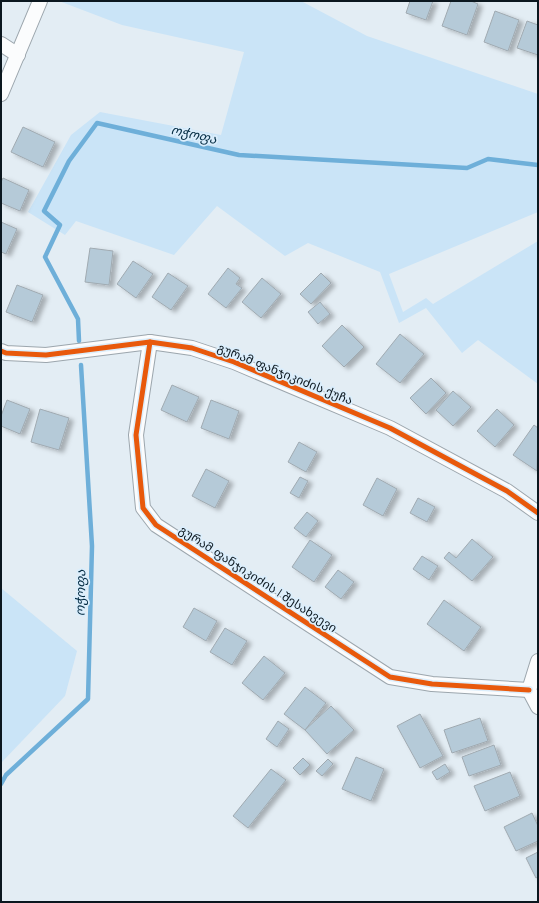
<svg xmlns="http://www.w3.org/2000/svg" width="539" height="903" viewBox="0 0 539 903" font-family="Raleway,'Noto Sans Georgian',sans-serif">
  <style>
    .green { fill: #cae4f7 }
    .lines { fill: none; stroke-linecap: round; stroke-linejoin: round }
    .stream { stroke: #6eafd9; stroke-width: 4.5 }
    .building { fill: #b5cad8; stroke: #a0aab1; filter: url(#shadow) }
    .minor-casing { stroke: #9ca6ad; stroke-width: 16 }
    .minor { stroke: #fbfcfd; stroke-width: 14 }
    .cycleway-casing { stroke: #dbeefc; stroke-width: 8 }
    .cycleway { stroke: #e8590c; stroke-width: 5 }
    .labels { text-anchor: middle; stroke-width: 3.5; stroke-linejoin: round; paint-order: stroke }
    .street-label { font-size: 12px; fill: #0b171f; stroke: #dbeefc }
    .water-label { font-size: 13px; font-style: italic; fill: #062e45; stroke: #dbeefc }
  </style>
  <defs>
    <filter id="shadow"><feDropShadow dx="4.5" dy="2.5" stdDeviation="2" flood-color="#0004"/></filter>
  </defs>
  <rect width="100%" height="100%" fill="#e3edf4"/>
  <!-- green -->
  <g class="green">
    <path d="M59 1H301L367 36 538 94V212L389 274 403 312 426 298 433 304 538 241V384L478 340 462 353 426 308 399 323 380 272 308 243 285 256 217 206 174 255 76 221 65 235 28 212 71 135 100 112 221 135 244 52 122 25Z"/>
    <path d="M1 588 77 651 65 696 1 763Z"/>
  </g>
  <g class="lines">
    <!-- stream -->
    <g class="stream">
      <path d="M79 341 78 319 45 257 60 225 44 211 69 161 97 123 239 155 467 168 488 159 538 165"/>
      <path d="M1 784 6 775 88 699 92 546 81 365"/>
    </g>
  </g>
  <!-- building -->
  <g class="building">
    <path d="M410 1H433L426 20 406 13Z"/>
    <path d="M451 1H471L478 4 467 35 442 26Z"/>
    <path d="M495 11 519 20 508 51 484 42Z"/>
    <path d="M527 21 538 25V55L517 48Z"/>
    <path d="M23 127 55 142 43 167 11 152Z"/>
    <path d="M3 178 29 190 20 211 1 203V182Z"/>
    <path d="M1 222 17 229 6 254 1 252Z"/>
    <path d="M90 248 113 251 109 285 85 282Z"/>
    <path d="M133 261 153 274 136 298 117 284Z"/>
    <path d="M228 268 240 278 236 284 242 288 226 308 208 294Z"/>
    <path d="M168 273 188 286 171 310 152 297Z"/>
    <path d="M321 273 331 283 311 304 300 294Z"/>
    <path d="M262 278 281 294 261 318 242 302Z"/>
    <path d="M17 285 43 295 32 322 6 312Z"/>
    <path d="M320 302 330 314 318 324 308 312Z"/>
    <path d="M342 325 364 347 344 367 322 346Z"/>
    <path d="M400 334 424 354 400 383 376 364Z"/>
    <path d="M431 378 446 393 426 414 410 398Z"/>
    <path d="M172 385 199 397 187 422 161 410Z"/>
    <path d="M453 391 471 407 453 426 436 410Z"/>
    <path d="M7 400 30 409 20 434 1 426V416Z"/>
    <path d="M211 400 239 411 229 439 201 428Z"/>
    <path d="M40 409 69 418 59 450 31 442Z"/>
    <path d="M497 409 514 425 495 447 477 431Z"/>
    <path d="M534 425 538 428 537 471 513 455Z"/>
    <path d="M299 442 317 452 306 472 288 462Z"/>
    <path d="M206 469 229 481 215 508 192 496Z"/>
    <path d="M300 477 308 481 299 498 290 493Z"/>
    <path d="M377 478 397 489 383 516 363 505Z"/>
    <path d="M418 498 435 507 427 522 410 513Z"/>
    <path d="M307 512 318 521 306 537 294 528Z"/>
    <path d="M472 539 493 557 472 581 444 558 449 552 456 558Z"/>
    <path d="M310 540 332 555 314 582 292 567Z"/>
    <path d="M422 556 438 566 429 580 413 569Z"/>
    <path d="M338 570 354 582 341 599 325 587Z"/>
    <path d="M444 600 481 627 464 651 427 624Z"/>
    <path d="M194 608 217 621 206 641 183 627Z"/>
    <path d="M225 628 247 641 232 665 210 652Z"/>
    <path d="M264 656 285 673 263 700 242 683Z"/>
    <path d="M305 687 326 703 305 730 284 714Z"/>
    <path d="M331 706 354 730 327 754 305 730Z"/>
    <path d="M420 714 443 756 420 768 397 726Z"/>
    <path d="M480 718 488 741 452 753 444 730Z"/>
    <path d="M278 721 289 729 277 747 266 739Z"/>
    <path d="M494 745 501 765 469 776 462 757Z"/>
    <path d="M356 757 384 769 371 801 342 789Z"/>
    <path d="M303 758 310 765 300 775 293 768Z"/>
    <path d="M328 759 333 764 322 776 316 771Z"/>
    <path d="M445 764 450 772 437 780 432 772Z"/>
    <path d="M271 769 286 780 248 828 233 816Z"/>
    <path d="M510 772 520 796 485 811 474 786Z"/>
    <path d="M532 813 538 826V841L516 851 504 827Z"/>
    <path d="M538 852V877L536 878 526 858Z"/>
  </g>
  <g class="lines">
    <!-- minor casing -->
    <g class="minor-casing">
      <g id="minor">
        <path d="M1 44 18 55"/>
        <path d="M1 94 40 1"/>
        <path d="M150 342 136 435 143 508 156 525 390 677 432 684 529 690"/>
        <path d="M1 351 6 353 46 355 150 342 192 348 234 362 390 428 507 491 538 513"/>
        <path d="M538 661 529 690 538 707"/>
      </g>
    </g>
    <!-- minor -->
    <use href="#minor" class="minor"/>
    <!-- cycleway casing -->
    <g class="cycleway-casing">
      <g id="cycleway">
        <path d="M150 342 136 435 143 508 156 525 390 677 432 684 529 690"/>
        <path d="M1 351 6 353 46 355 150 342 192 348 234 362 390 428 507 491 538 513"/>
      </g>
    </g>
    <!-- cycleway -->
    <use href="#cycleway" class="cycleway"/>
  </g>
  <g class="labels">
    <!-- street labels -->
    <g class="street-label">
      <text transform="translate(285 374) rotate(22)" y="4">გურამ ფანჯიკიძის ქუჩა</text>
      <text transform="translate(258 579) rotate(33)" y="4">გურამ ფანჯიკიძის I შესახვევი</text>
    </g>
    <!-- water labels -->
    <g class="water-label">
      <text transform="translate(194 134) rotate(13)" y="5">ოჭოფა</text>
      <text transform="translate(80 593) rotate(-89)" y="5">ოჭოფა</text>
    </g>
  </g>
  <!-- border -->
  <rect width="539" height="903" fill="none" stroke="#0b171f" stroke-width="4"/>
</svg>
